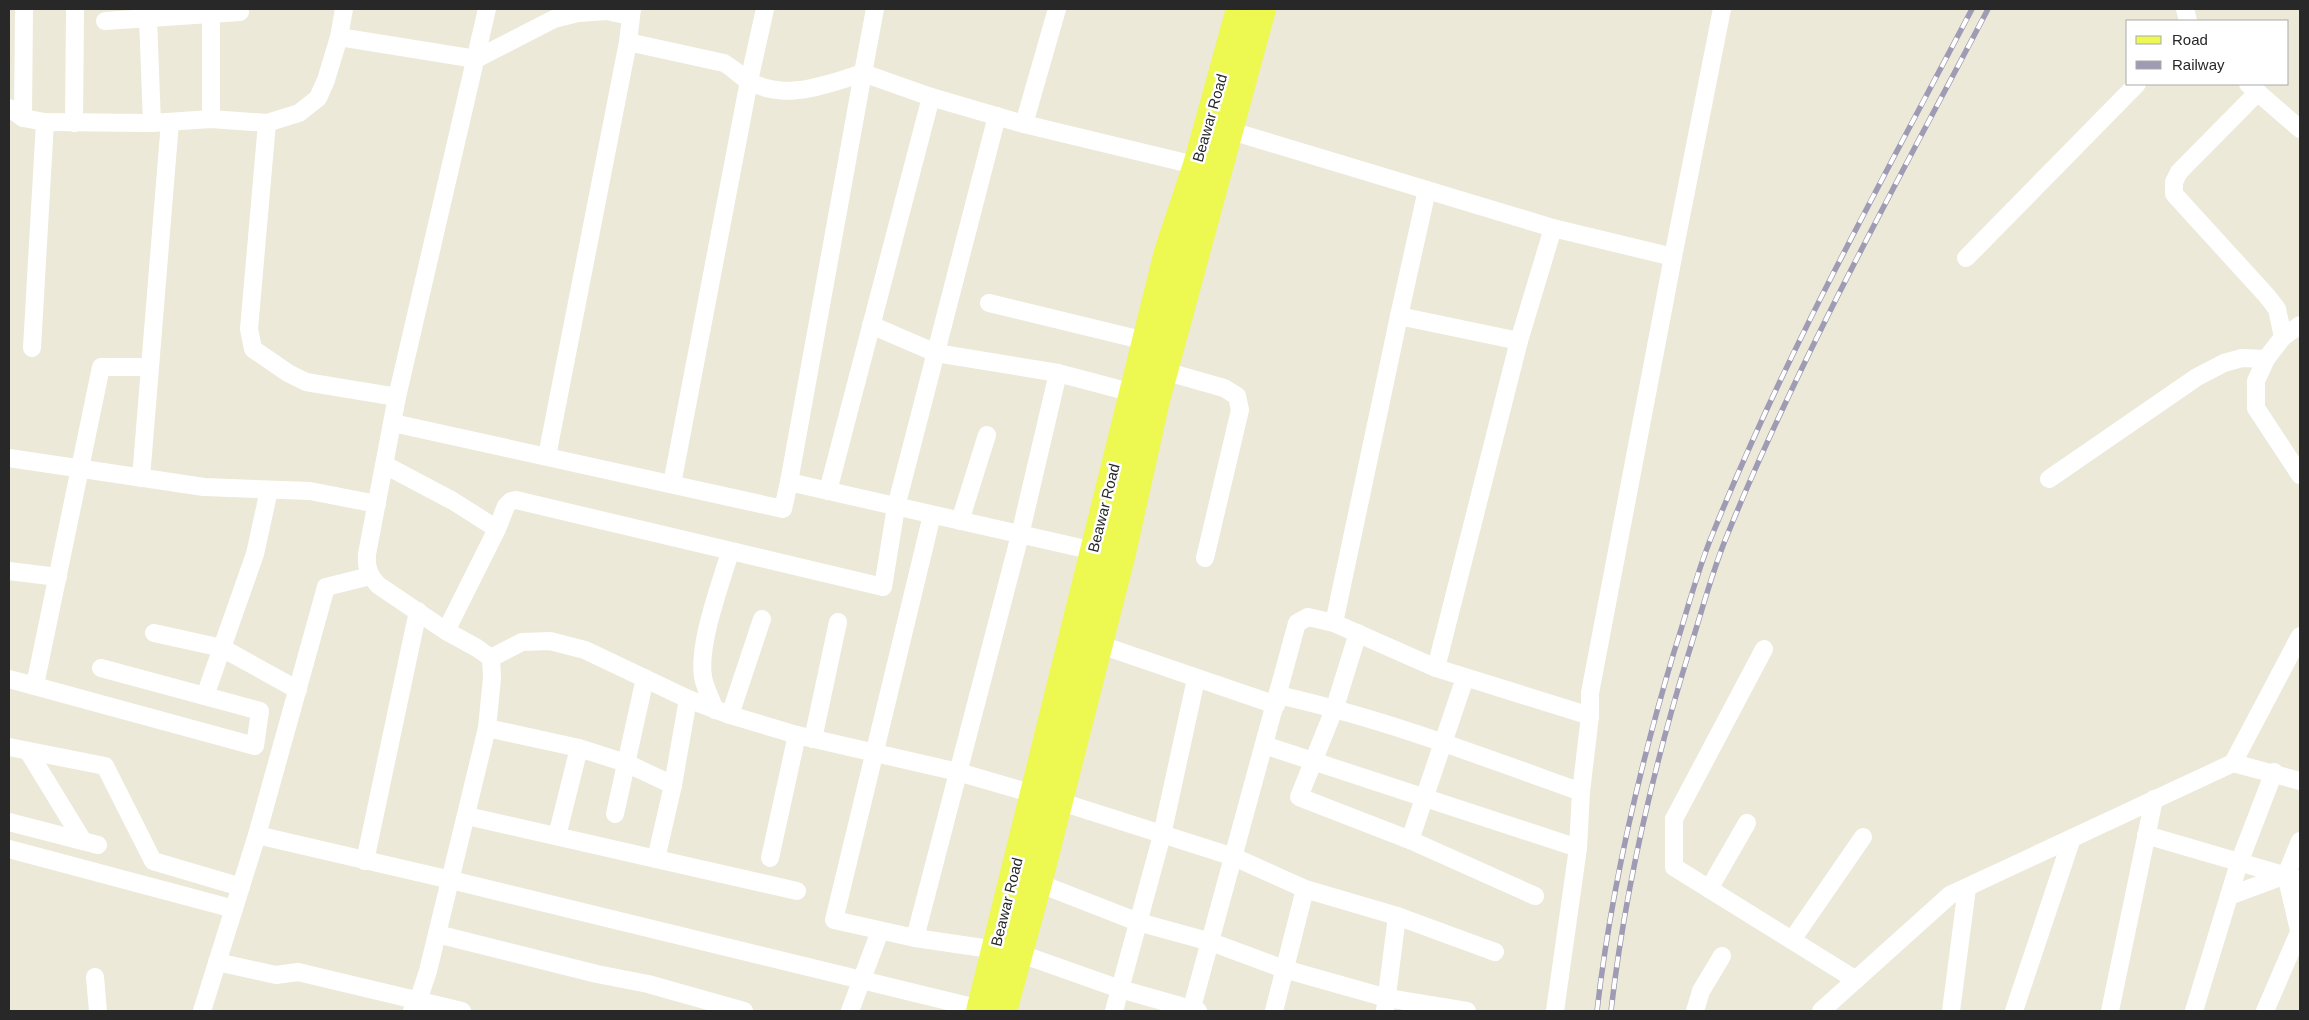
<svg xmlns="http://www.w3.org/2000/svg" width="2309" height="1020" viewBox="0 0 2309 1020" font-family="Helvetica,sans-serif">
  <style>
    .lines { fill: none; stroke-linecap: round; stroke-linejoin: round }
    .minor { stroke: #fff; stroke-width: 18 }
    .primary { stroke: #edf851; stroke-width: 28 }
    .rail-casing { stroke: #9f9bb4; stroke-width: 5.5 }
    .rail { stroke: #fff; stroke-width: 4; stroke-dasharray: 11; stroke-linecap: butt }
    .labels { text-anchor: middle; stroke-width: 5; stroke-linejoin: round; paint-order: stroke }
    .street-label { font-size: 15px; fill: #282828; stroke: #fff }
  </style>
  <rect width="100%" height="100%" fill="#ece9d8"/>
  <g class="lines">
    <!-- minor -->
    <g class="minor">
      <path d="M875 9 863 73 931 97 1024 124 1207 168"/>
      <path d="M2185 9 2188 21"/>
      <path d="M211 15V119"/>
      <path d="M148 18 152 123"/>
      <path d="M105 21 240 12"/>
      <path d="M339 37 476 59 554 19 578 13 607 11 630 16"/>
      <path d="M628 42 724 63C733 68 740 76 749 81 785 102 828 84 863 73L789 482"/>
      <path d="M2248 84 2300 129"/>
      <path d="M2258 92 2179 172 2174 182V194L2267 296 2277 309 2283 337"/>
      <path d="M9 108 23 118 45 122 152 123 211 119 267 123 299 113 318 98 326 80 339 37 344 9"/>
      <path d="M23 118 24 9"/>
      <path d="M74 123 75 9"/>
      <path d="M267 123 249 329 253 349 288 373 306 382 397 397"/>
      <path d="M1024 124 1057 9"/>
      <path d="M1228 130 1553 228 1673 257 1590 693V716L1581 792 1578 848 1555 1011"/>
      <path d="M1673 257 1722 9"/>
      <path d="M1966 258 2137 84"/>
      <path d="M989 303 1154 343"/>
      <path d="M1399 316 1427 190"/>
      <path d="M871 325 936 353 1058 373 1141 395"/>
      <path d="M2300 325 2283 337 2266 359 2256 381V408L2300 475"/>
      <path d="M32 348 45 122"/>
      <path d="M1164 371 1224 388 1237 396 1240 410 1205 558"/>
      <path d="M393 423 783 509 789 482 1103 553"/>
      <path d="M547 456 628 42 632 9"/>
      <path d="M9 458 204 487 310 491 377 504"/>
      <path d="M385 465 453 501 497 529"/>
      <path d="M141 478 170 122"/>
      <path d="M2049 479 2197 377 2224 363 2242 358 2266 359"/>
      <path d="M672 484 749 81 765 9"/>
      <path d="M828 491 931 97"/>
      <path d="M932 515 834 920 915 938 1018 953 1120 989 1198 1011"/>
      <path d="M960 521 987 435"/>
      <path d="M9 571 58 577"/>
      <path d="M1334 623 1399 316 1519 341"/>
      <path d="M446 631 497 529 506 506 511 501 516 500 883 587 896 507 997 116"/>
      <path d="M154 633 222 648 298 690"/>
      <path d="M1358 633 1335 707 1299 797 1410 840 1535 896"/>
      <path d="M1098 644 1276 705"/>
      <path d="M1764 649 1674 819V867L1856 980"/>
      <path d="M491 658 522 642 550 641 585 650 688 699 730 715 797 735 958 772 1058 801 1234 857 1305 889 1397 916 1495 952"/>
      <path d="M1436 668 1519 341 1553 228"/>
      <path d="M9 679 255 746 260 711 101 668"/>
      <path d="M35 685 101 367H150"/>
      <path d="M1278 695C1382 718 1481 756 1581 792"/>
      <path d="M205 696 255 554 269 490"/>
      <path d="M715 710C711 699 705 688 703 677 698 643 720 586 730 552"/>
      <path d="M730 715 762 619"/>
      <path d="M487 728 579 748 626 763 673 785"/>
      <path d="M813 739 838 622"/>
      <path d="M1264 745 1578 848"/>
      <path d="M9 747 105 766 153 861 241 887"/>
      <path d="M28 751 83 841"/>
      <path d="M2233 763 2300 781"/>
      <path d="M615 814 645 678"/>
      <path d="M467 816 797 891"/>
      <path d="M9 822 98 845"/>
      <path d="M257 835 451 880 989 1011"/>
      <path d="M2146 835 2300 880"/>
      <path d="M557 836 579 748"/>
      <path d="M1410 840 1465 678"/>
      <path d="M9 849 234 909"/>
      <path d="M770 858 797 735"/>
      <path d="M656 859 673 785 688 699"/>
      <path d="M365 861 418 611"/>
      <path d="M2286 875 2300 841"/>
      <path d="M1038 883 1138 922 1211 942 1284 969 1387 998 1467 1011"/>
      <path d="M1709 889 1747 823"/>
      <path d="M2229 896 2286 875 2299 930"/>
      <path d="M437 934 597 974 648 984 744 1011"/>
      <path d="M915 938 1020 535 1058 373"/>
      <path d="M1792 940 1863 837"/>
      <path d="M217 962 276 975 298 972 462 1011"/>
      <path d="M95 977 98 1011"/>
      <path d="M202 1011 257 835 326 587 370 576"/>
      <path d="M412 1011 418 1001 428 971 487 728 492 678 491 658 477 648 446 631 378 585C369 575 366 568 367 554L397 397 487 9"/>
      <path d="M850 1011 880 931"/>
      <path d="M1114 1011 1162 835 1196 679"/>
      <path d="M1191 1011 1297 623 1308 617 1334 623 1436 668 1590 716"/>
      <path d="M1274 1011 1305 889"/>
      <path d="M1385 1011 1397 916"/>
      <path d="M1695 1011 1701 991 1722 956"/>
      <path d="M1821 1011 1950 895 2233 763 2300 636"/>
      <path d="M1951 1011 1967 888"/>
      <path d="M2014 1011 2072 838"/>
      <path d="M2110 1011 2154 799"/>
      <path d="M2194 1011 2239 863 2274 772"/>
      <path d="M2265 1011 2300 930"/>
    </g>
    <!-- primary -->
    <g class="primary">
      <path d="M980 1011 1168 252 1197 165 1240 9"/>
      <path d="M1003 1011 1038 883 1121 557 1156 400 1262 9"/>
    </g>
    <!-- rail casing -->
    <g class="rail-casing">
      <g id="rail">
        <path d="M1597 1011C1611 889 1639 769 1674 652 1687 612 1697 571 1713 533 1786 352 1882 181 1972 9"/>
        <path d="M1611 1011C1625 889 1653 769 1689 652 1701 614 1711 575 1726 538 1800 356 1897 183 1988 9"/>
      </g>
    </g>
    <!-- rail -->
    <use href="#rail" class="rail"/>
  </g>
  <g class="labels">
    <!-- street labels -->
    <g class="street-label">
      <text transform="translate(1210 118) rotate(-74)" y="5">Beawar Road</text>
      <text transform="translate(1104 508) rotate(-76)" y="5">Beawar Road</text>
      <text transform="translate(1007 902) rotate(-76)" y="5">Beawar Road</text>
    </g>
  </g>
  <!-- border -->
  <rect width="2309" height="1020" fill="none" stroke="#282828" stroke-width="20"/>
  <!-- legend -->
  <rect x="2126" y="20" width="162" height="65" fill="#ffffff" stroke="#a9a9a9"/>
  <rect x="2136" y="36" width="25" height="8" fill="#edf851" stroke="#a9a9a9"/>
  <text x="2172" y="45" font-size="15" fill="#282828">Road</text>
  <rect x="2136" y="61" width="25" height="8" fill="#9f9bb4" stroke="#a9a9a9"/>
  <text x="2172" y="70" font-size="15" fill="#282828">Railway</text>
</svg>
